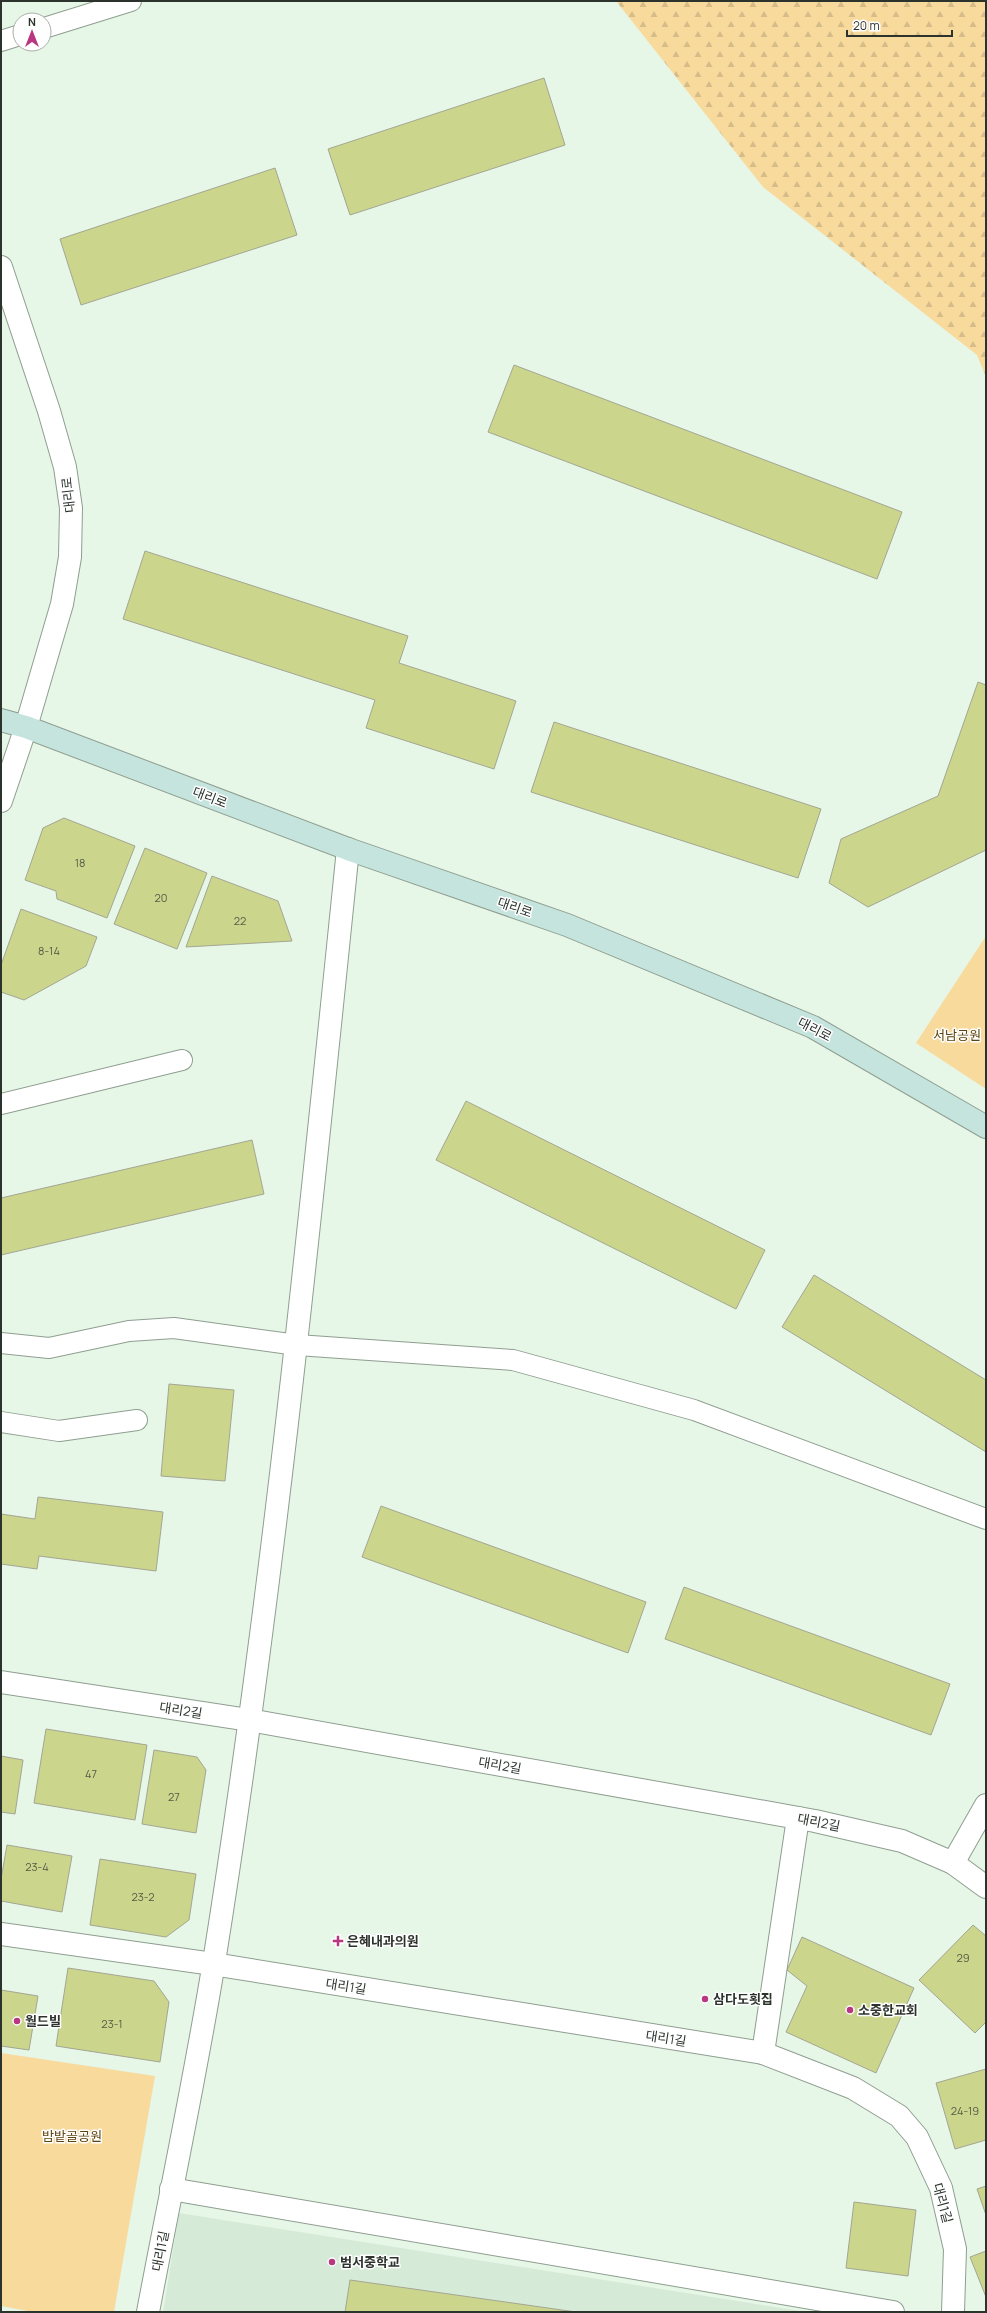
<svg xmlns="http://www.w3.org/2000/svg" width="987" height="2313" viewBox="0 0 987 2313" font-family="Manrope,'Noto Sans KR',sans-serif">
  <style>
    .built { fill: #d6ebd7 }
    .green { fill: #f9da9d }
    .forest { fill: url(#forest-firs) }
    .building { fill: #cbd58c; stroke: #a3a693 }
    .lines { fill: none; stroke-linecap: round; stroke-linejoin: round }
    .lane-casing { stroke: #8f9e90; stroke-width: 22 }
    .street-casing { stroke: #8f9e90; stroke-width: 24 }
    .secondary-casing { stroke: #8f9e90; stroke-width: 24 }
    .lane { stroke: #fff; stroke-width: 20 }
    .street { stroke: #fff; stroke-width: 22 }
    .secondary { stroke: #c4e4dd; stroke-width: 22 }
    .poi-dot { fill: #b93780; stroke: #fefefe; stroke-width: 1.5 }
    .labels { text-anchor: middle; stroke-width: 3; stroke-linejoin: round; paint-order: stroke }
    .number-label { font-size: 11px; fill: #545c45 }
    .street-label { font-size: 13px; fill: #2c332d; stroke: #fefefe }
    .park-label { font-size: 13px; fill: #5d450f; stroke: #fefefe }
    .poi-label { font-size: 13px; font-weight: bold; fill: #2c332d; stroke: #fefefe; text-anchor: start }
  </style>
  <defs>
    <pattern id="forest-firs" width="22" height="20" patternUnits="userSpaceOnUse"><rect width="22" height="20" fill="#f9da9d"/><path d="M5 1l3.5 6h-7zM16 11l3.5 6h-7z" fill="#d6bc88"/></pattern>
  </defs>
  <rect width="100%" height="100%" fill="#e6f6e7"/>
  <!-- built -->
  <path class="built" d="M179 2213 807 2312H163Z"/>
  <!-- green -->
  <g class="green">
    <path d="M986 936V1089L916 1043Z"/>
    <path d="M1 2053 155 2076 114 2312H33L1 2306Z"/>
  </g>
  <!-- forest -->
  <path class="forest" d="M616 1H986V377L977 355 763 187Z"/>
  <!-- building -->
  <g class="building">
    <path d="M544 78 565 145 350 215 328 149Z"/>
    <path d="M275 168 297 235 81 305 60 239Z"/>
    <path d="M514 365 902 512 877 579 488 432Z"/>
    <path d="M145 551 408 636 399 663 516 701 494 769 366 728 375 700 123 619Z"/>
    <path d="M978 682 986 685V850L868 907 829 883 841 839 938 796Z"/>
    <path d="M554 722 821 809 798 878 531 792Z"/>
    <path d="M64 818 135 846 107 918 57 899 56 891 25 880 43 828Z"/>
    <path d="M145 848 207 873 177 949 114 924Z"/>
    <path d="M212 876 278 901 292 941 186 947Z"/>
    <path d="M21 909 97 937 86 966 24 1000 1 992V965Z"/>
    <path d="M466 1101 765 1250 736 1309 436 1160Z"/>
    <path d="M252 1140 264 1194 1 1255V1198Z"/>
    <path d="M814 1275 986 1380V1452L782 1327Z"/>
    <path d="M169 1384 234 1390 225 1481 161 1476Z"/>
    <path d="M38 1497 163 1512 156 1571 39 1556 37 1569 1 1564V1514L35 1519Z"/>
    <path d="M381 1506 646 1602 628 1653 362 1557Z"/>
    <path d="M684 1587 950 1684 931 1735 665 1639Z"/>
    <path d="M46 1729 147 1745 135 1820 34 1803Z"/>
    <path d="M154 1750 197 1757 206 1770 196 1833 142 1824Z"/>
    <path d="M1 1756 23 1760 15 1814 1 1812Z"/>
    <path d="M7 1845 72 1856 62 1912 1 1901V1879Z"/>
    <path d="M100 1859 196 1874 189 1920 166 1937 90 1925Z"/>
    <path d="M973 1925 986 1936V2022L975 2033 919 1980Z"/>
    <path d="M802 1937 914 1988 876 2073 786 2032 807 1986 787 1970Z"/>
    <path d="M68 1968 154 1981 169 2002 160 2062 56 2046Z"/>
    <path d="M1 1990 38 1996 29 2050 1 2046Z"/>
    <path d="M986 2069V2140L955 2149 936 2083Z"/>
    <path d="M986 2186V2215L977 2189Z"/>
    <path d="M854 2202 916 2210 908 2276 846 2268Z"/>
    <path d="M986 2251V2297L970 2257Z"/>
    <path d="M350 2280 576 2312H345Z"/>
  </g>
  <g class="lines">
    <!-- lane casing -->
    <g class="lane-casing">
      <g id="lane">
        <path d="M44 28 131 1"/>
        <path d="M1 41 20 35"/>
        <path d="M1 1104 182 1060"/>
        <path d="M1 1343 49 1348 129 1331 174 1328 297 1345 513 1360 694 1410 986 1519"/>
        <path d="M1 1422 59 1431 137 1420"/>
      </g>
    </g>
    <!-- street casing -->
    <g class="street-casing">
      <g id="street">
        <path d="M1 267 49 411 65 467 71 508 70 557 62 604 26 727 1 801"/>
        <path d="M1 1682 249 1720 815 1821 902 1841 953 1863 986 1887"/>
        <path d="M953 1863 986 1805"/>
        <path d="M1 1934 213 1964 763 2053 853 2088 899 2116 917 2137 941 2188 955 2249 953 2312"/>
        <path d="M763 2053 798 1818"/>
        <path d="M171 2189 893 2312"/>
        <path d="M148 2312C170 2195 195 2079 214 1962 273 1593 310 1221 348 849"/>
      </g>
    </g>
    <!-- secondary casing -->
    <g class="secondary-casing">
      <path id="secondary" d="M1 720 26 727 348 849 567 925 813 1027 986 1127"/>
    </g>
    <!-- lane -->
    <use href="#lane" class="lane"/>
    <!-- street -->
    <use href="#street" class="street"/>
    <!-- secondary -->
    <use href="#secondary" class="secondary"/>
  </g>
  <!-- markers -->
  <g class="poi-dot">
    <path d="M336 1935h4v4h4v4h-4v4h-4v-4h-4v-4h4z"/>
    <circle cx="705" cy="1999" r="4"/>
    <circle cx="850" cy="2010" r="4"/>
    <circle cx="17" cy="2021" r="4"/>
    <circle cx="332" cy="2262" r="4"/>
  </g>
  <g class="labels">
    <!-- number labels -->
    <g class="number-label">
      <text x="80" y="867">18</text>
      <text x="161" y="902">20</text>
      <text x="240" y="925">22</text>
      <text x="49" y="955">8-14</text>
      <text x="91" y="1778">47</text>
      <text x="174" y="1801">27</text>
      <text x="37" y="1871">23-4</text>
      <text x="143" y="1901">23-2</text>
      <text x="963" y="1962">29</text>
      <text x="112" y="2028">23-1</text>
      <text x="965" y="2115">24-19</text>
    </g>
    <!-- street labels -->
    <g class="street-label">
      <text transform="translate(68 495) rotate(-96)" y="5">대리로</text>
      <text transform="translate(210 797) rotate(21)" y="5">대리로</text>
      <text transform="translate(515 907) rotate(19)" y="5">대리로</text>
      <text transform="translate(815 1029) rotate(27)" y="5">대리로</text>
      <text transform="translate(181 1710) rotate(9)" y="5">대리2길</text>
      <text transform="translate(500 1765) rotate(10)" y="5">대리2길</text>
      <text transform="translate(819 1822) rotate(11)" y="5">대리2길</text>
      <text transform="translate(346 1986) rotate(9)" y="5">대리1길</text>
      <text transform="translate(666 2038) rotate(9)" y="5">대리1길</text>
      <text transform="translate(943 2203) rotate(75)" y="5">대리1길</text>
      <text transform="translate(160 2251) rotate(-79)" y="5">대리1길</text>
    </g>
    <!-- park labels -->
    <g class="park-label">
      <text x="957" y="1040">서남공원</text>
      <text x="72" y="2141">밤밭골공원</text>
    </g>
    <!-- poi labels -->
    <g class="poi-label">
      <text x="347" y="1946">은혜내과의원</text>
      <text x="713" y="2004">삼다도횟집</text>
      <text x="858" y="2015">소중한교회</text>
      <text x="25" y="2026">월드빌</text>
      <text x="340" y="2267">범서중학교</text>
    </g>
  </g>
  <!-- border -->
  <rect width="987" height="2313" fill="none" stroke="#2c332d" stroke-width="4"/>
  <!-- north arrow -->
  <g transform="translate(32 32)"><circle r="19" fill="#fefefe" stroke="#aaadaa"/>
  <path d="M0-3L7 15L0 10L-7 15Z" fill="#b93780"/>
  <text y="-6" font-size="11" font-weight="bold" text-anchor="middle" fill="#2c332d">N</text>
  </g>
  <!-- scale -->
  <path d="M847 30v6h105v-6" fill="none" stroke="#2c332d" stroke-width="2"/>
  <text x="853" y="30" font-size="12" fill="#2c332d" stroke="#fefefe" stroke-width="3" paint-order="stroke">20 m</text>
</svg>
